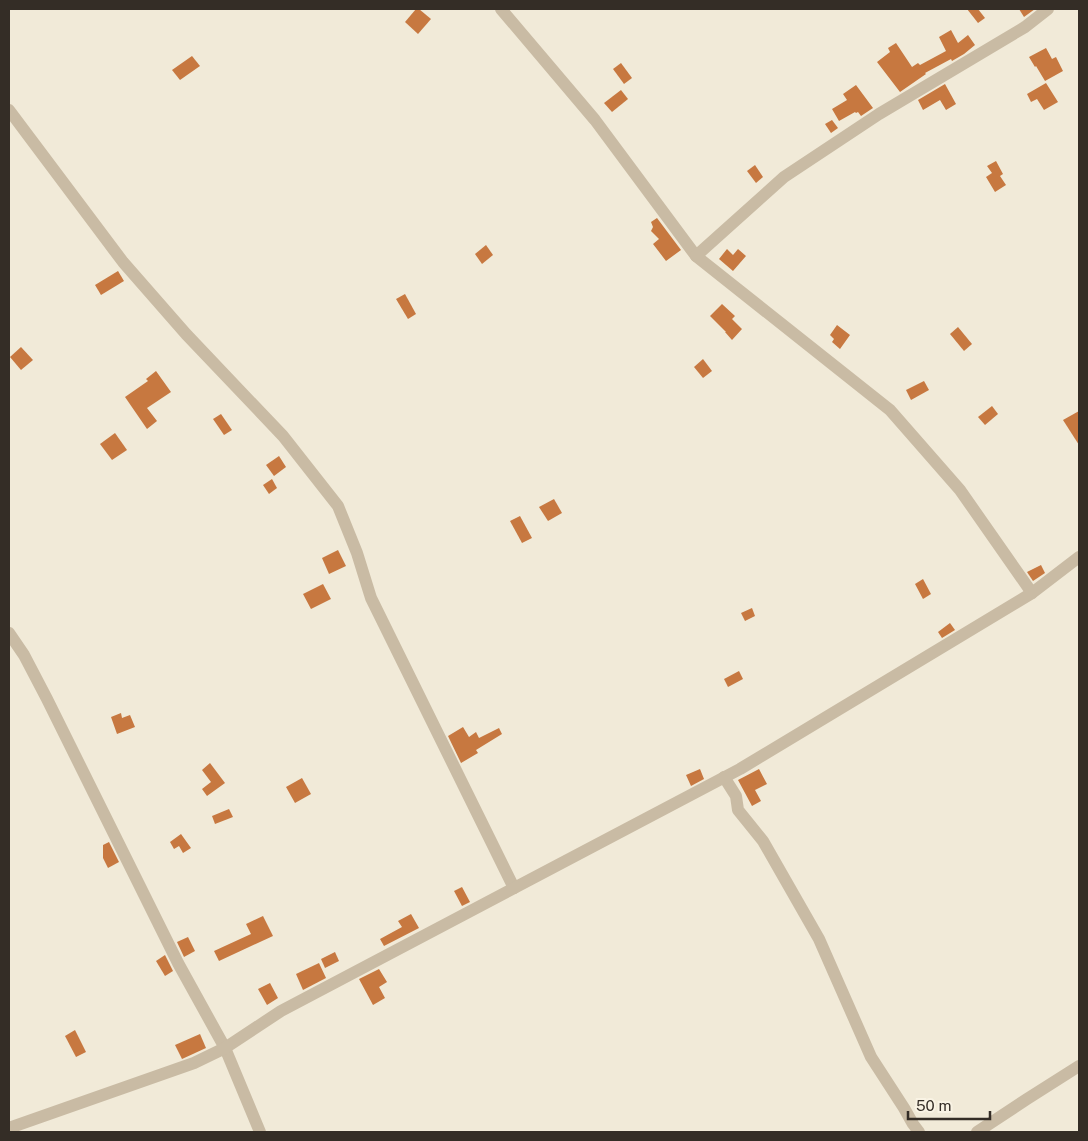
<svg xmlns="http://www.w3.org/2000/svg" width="1088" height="1141" viewBox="0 0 1088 1141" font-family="'Public Sans',sans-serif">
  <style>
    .building { fill: #c77840 }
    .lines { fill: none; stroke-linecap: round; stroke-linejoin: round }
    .minor { stroke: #c9bba4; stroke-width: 12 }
  </style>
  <rect width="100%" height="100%" fill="#f1ead8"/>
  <!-- building -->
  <g class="building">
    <path d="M416 9H419L431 19 418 34 405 22Z"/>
    <path d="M967 9H978L985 18 978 23Z"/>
    <path d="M1019 9H1035L1024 17Z"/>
    <path d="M951 30 958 43 968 35 975 45 964 54 952 61 951 59 925 73 926 74 900 92 877 62 890 52 888 48 896 43 912 67 918 63 920 65 946 51 939 37Z"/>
    <path d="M1046 48 1052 59 1056 57 1063 71 1045 81 1036 66 1035 67 1029 57Z"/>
    <path d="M192 56 200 66 180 80 172 70Z"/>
    <path d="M621 63 632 78 624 84 613 69Z"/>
    <path d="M1046 83 1058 102 1044 110 1037 99 1031 102 1027 94Z"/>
    <path d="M945 84 956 104 946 110 940 100 923 110 918 100Z"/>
    <path d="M856 85 873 108 861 116 858 112 856 113 855 112 839 121 832 109 847 100 843 94Z"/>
    <path d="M621 90 628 99 612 112 604 103Z"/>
    <path d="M832 120 838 128 831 133 825 124Z"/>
    <path d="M996 161 1003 174 1000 176 1006 185 995 192 986 177 992 173 987 166Z"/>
    <path d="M755 165 763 177 756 183 747 171Z"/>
    <path d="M657 218 681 250 666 261 653 244 659 239 651 231 653 227 651 222Z"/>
    <path d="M486 245 493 255 482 264 475 254Z"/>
    <path d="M727 249 733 255 738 249 746 256 733 271 719 259Z"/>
    <path d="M118 271 124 281 101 295 95 285Z"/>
    <path d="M405 294 416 314 408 319 396 299Z"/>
    <path d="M722 304 735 316 732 319 742 329 732 340 725 332H726L710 316Z"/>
    <path d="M837 325 850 335 840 349 832 342 834 339 830 335Z"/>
    <path d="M958 327 972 344 964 351 950 334Z"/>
    <path d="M21 347 33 360 21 370 10 357Z"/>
    <path d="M703 359 712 371 703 378 694 367Z"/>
    <path d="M156 371 171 392 147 408 157 421 147 429 125 397 148 381 146 379Z"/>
    <path d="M924 381 929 390 911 400 906 390Z"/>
    <path d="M992 406 998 414 985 425 978 417Z"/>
    <path d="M1079 411V445L1063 420Z"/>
    <path d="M221 414 232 430 224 435 213 419Z"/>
    <path d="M115 433 127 450 112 460 100 444Z"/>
    <path d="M279 456 286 467 274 476 266 465Z"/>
    <path d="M272 479 277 488 269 494 263 485Z"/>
    <path d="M554 499 562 513 548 521 539 507Z"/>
    <path d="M520 516 532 538 522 543 510 521Z"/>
    <path d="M338 550 346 566 329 574 322 558Z"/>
    <path d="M1041 565 1045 573 1033 581 1027 572Z"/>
    <path d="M923 579 931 594 923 599 915 584Z"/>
    <path d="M323 584 331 599 311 609 303 594Z"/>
    <path d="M752 608 755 616 745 621 741 613Z"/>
    <path d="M950 623 955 630 942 638 938 632Z"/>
    <path d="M739 671 743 679 728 687 724 679Z"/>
    <path d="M121 713 122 718 130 715 135 727 117 734 111 717Z"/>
    <path d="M463 727 469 737 476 732 479 738 499 728 502 734 476 750 478 753 461 763 448 736Z"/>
    <path d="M210 763 225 783 207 796 202 789 211 782 202 770Z"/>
    <path d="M700 769 704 779 691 786 686 775Z"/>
    <path d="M759 769 767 784 755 790 761 801 752 806 738 780Z"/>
    <path d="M302 778 311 794 295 803 286 787Z"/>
    <path d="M229 809 233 817 215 824 212 816Z"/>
    <path d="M181 834 191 848 183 853 179 846 174 849 170 842Z"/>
    <path d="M109 842 119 862 108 868 103 858V845Z"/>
    <path d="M462 887 470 902 462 906 454 891Z"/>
    <path d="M411 914 419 928 384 946 380 939 402 927 398 921Z"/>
    <path d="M263 916 273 936 219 961 214 951 251 934 246 924Z"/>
    <path d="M188 937 195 951 184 957 177 942Z"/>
    <path d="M335 952 339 961 325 968 321 959Z"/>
    <path d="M165 955 173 971 165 976 156 961Z"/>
    <path d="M319 963 326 978 303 990 296 974Z"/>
    <path d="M379 969 387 982 379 987 385 998 373 1005 359 979Z"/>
    <path d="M270 983 278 998 267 1005 258 989Z"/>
    <path d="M75 1030 86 1052 76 1057 65 1036Z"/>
    <path d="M200 1034 206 1048 182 1059 175 1045Z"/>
  </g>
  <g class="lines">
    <!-- minor -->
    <g class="minor">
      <path d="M501 9 595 120 696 256 890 410 960 490 1032 593"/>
      <path d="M9 110 123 262 186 334 283 436 338 506 357 553 371 598 514 888"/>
      <path d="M696 256 784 177 879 114 1025 27 1048 9"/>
      <path d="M9 633 24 655 47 699 178 963 225 1048 260 1132"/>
      <path d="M724 777 736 796 738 810 763 841 819 939 871 1057 904 1108 913 1124 919 1132"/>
      <path d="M9 1128 194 1063 225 1048 281 1011 740 769 1032 593 1079 557"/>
      <path d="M977 1132 1027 1099 1079 1066"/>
    </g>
  </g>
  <!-- border -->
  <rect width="1088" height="1141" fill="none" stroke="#342d26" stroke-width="20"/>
  <!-- scale -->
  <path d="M908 1111v8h82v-8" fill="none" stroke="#342d26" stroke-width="2.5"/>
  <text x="916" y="1111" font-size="15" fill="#342d26" stroke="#f9f3e4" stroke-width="4" paint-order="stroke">50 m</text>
</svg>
